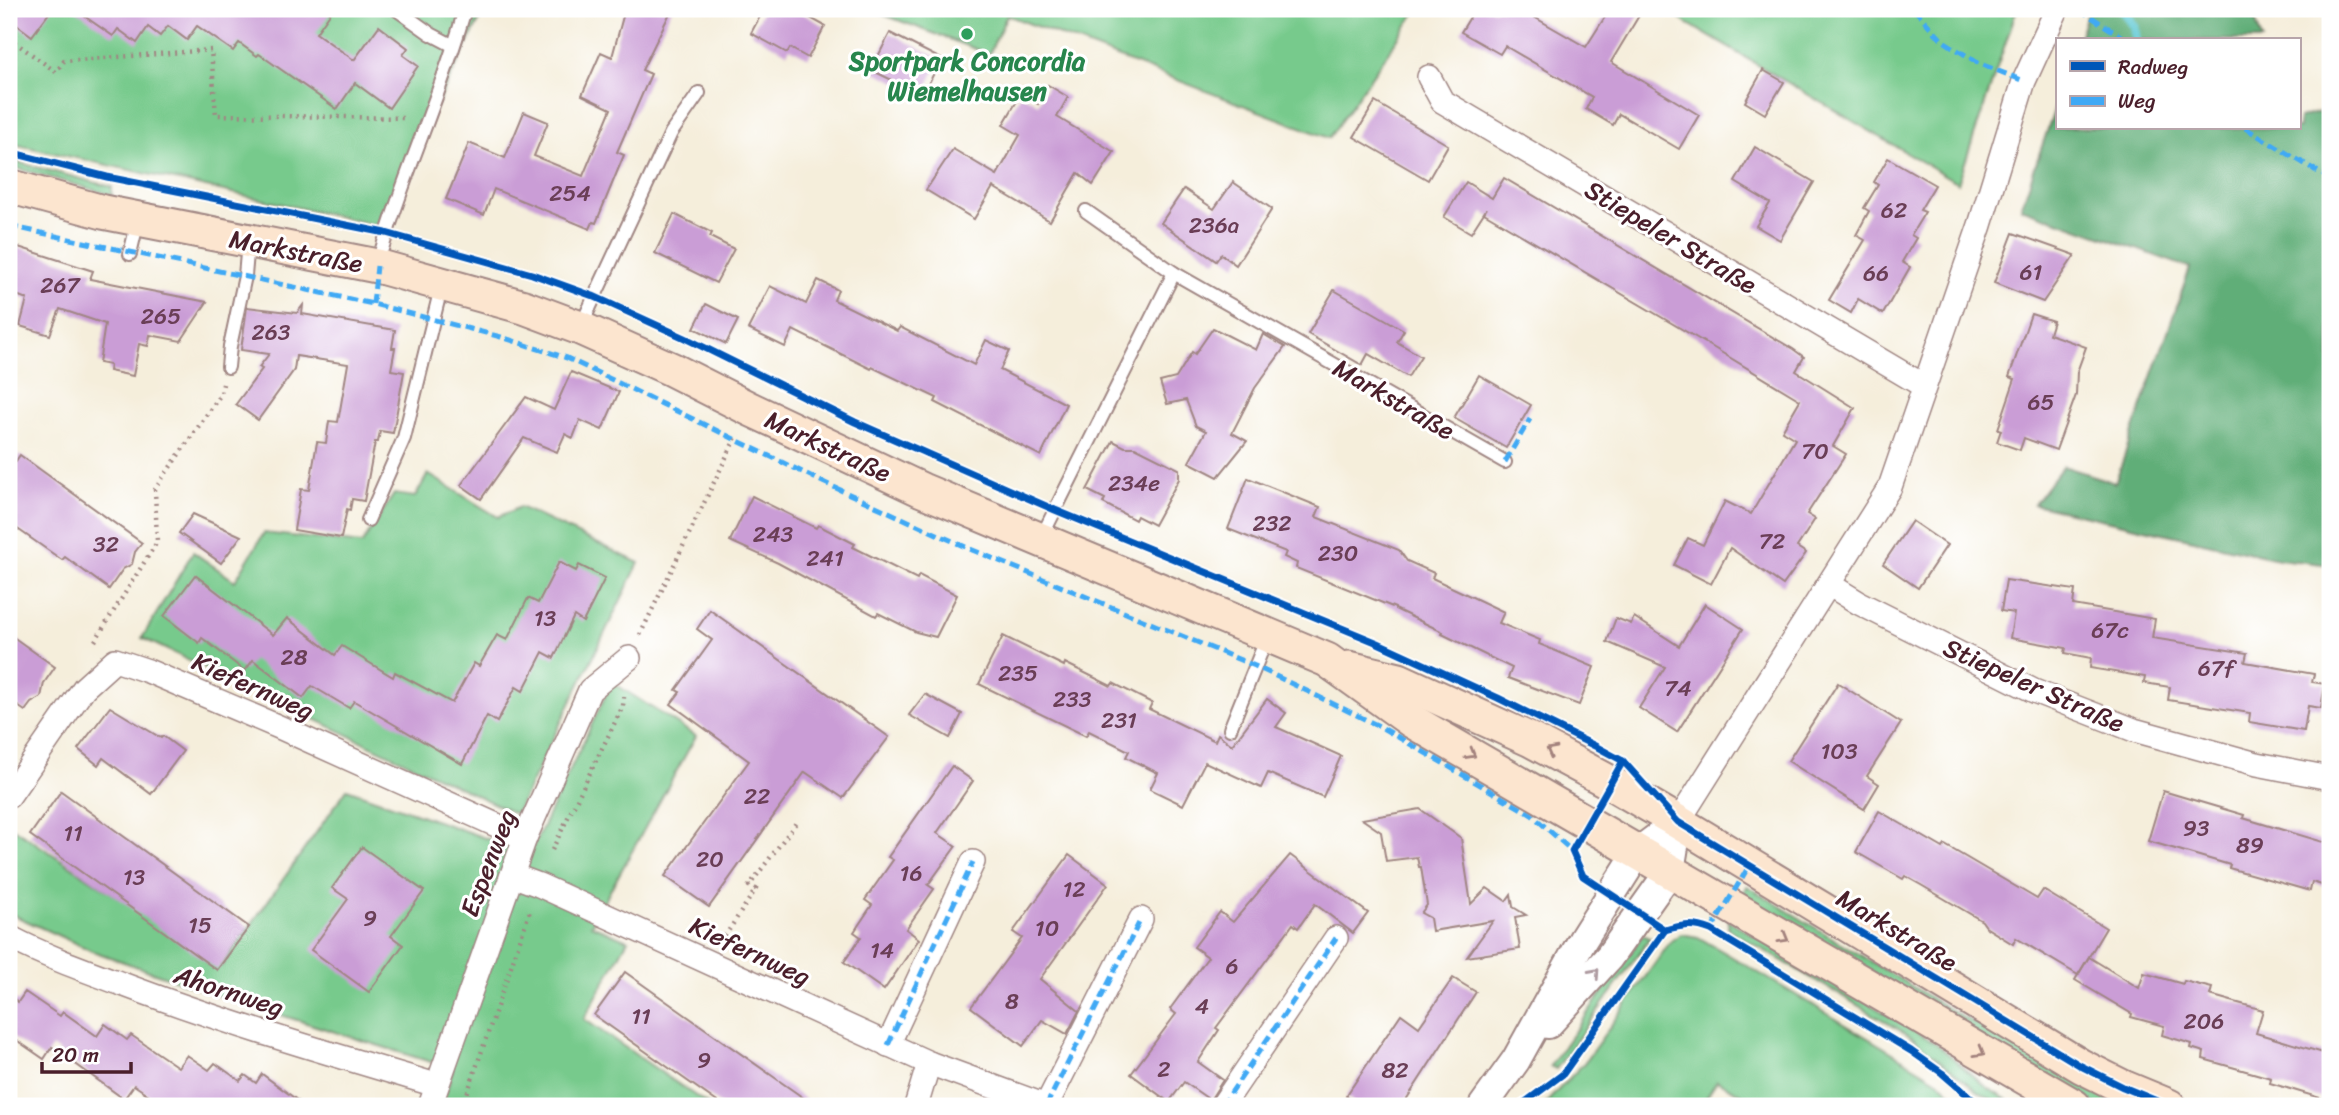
<svg xmlns="http://www.w3.org/2000/svg" width="2339" height="1115" viewBox="0 0 2339 1115" font-family="Sriracha,sans-serif">
  <style>
    .green { fill: #77ca8c; stroke: #60745c; stroke-width: 2 }
    .forest { fill: #61ae78; stroke: #566652; stroke-width: 2 }
    .lines { fill: none; stroke-linecap: round; stroke-linejoin: round }
    .stream { stroke: #5bc8d3; stroke-width: 9 }
    .building { fill: #ca9dd6 }
    .service-casing { stroke: #a08683; stroke-width: 16 }
    .minor-casing { stroke: #a08683; stroke-width: 26 }
    .tertiary-casing { stroke: #a08683; stroke-width: 32 }
    .secondary-casing { stroke: #a08683; stroke-width: 37 }
    .path { stroke: #a08683; stroke-width: 4.5; stroke-dasharray: 2 5; stroke-linecap: butt }
    .service { stroke: #fff; stroke-width: 12 }
    .minor { stroke: #fff; stroke-width: 23 }
    .tertiary { stroke: #fff; stroke-width: 28 }
    .secondary { stroke: #fce5cf; stroke-width: 33 }
    .quiet { stroke: #3fa9f5; stroke-width: 5; stroke-dasharray: 10 5; stroke-linecap: butt }
    .cycleway-casing { stroke: #fff; stroke-width: 11 }
    .cycleway { stroke: #0057b8; stroke-width: 7 }
    .oneway { stroke: #a3827d }
    .oneway2 { stroke: #ae9aa0 }
    .leisure-dot { fill: #2e9e5b; stroke: #fff; stroke-width: 2.5 }
    .labels { text-anchor: middle; stroke-width: 6; stroke-linejoin: round; paint-order: stroke }
    .number-label { font-size: 23px; fill: #6a3e56 }
    .leisure-label { font-size: 26px; font-weight: bold; fill: #27864d; stroke: #fff }
    .street-label { font-size: 26px; fill: #4a1f2b; stroke: #fff }
  </style>
  <rect width="100%" height="100%" fill="#fff"/>
  <filter id="ink" filterUnits="userSpaceOnUse"><feTurbulence type="fractalNoise" baseFrequency=".0143" numOctaves="2"/><feDisplacementMap in="SourceGraphic" scale="14" xChannelSelector="R" yChannelSelector="G"/><feConvolveMatrix kernelMatrix="1 2 1 2 8 2 1 2 1" color-interpolation-filters="sRGB"/></filter>
  <filter id="wash" filterUnits="userSpaceOnUse"><feTurbulence type="fractalNoise" baseFrequency=".00686" numOctaves="4" result="noise"/><feDisplacementMap in="SourceGraphic" scale="28" xChannelSelector="R" yChannelSelector="G"/><feGaussianBlur stdDeviation="1.57" result="paint"/><feColorMatrix in="noise" values="0 0 0 0 0 0 0 0 0 0 0 0 0 0 0 0 0 1.4 0 .05"/><feComposite in="paint" operator="in"/></filter>
  <g filter="url(#wash)">
    <rect width="100%" height="100%" fill="#f5eedb"/>
    <!-- green -->
    <g class="green">
      <path d="M9 9H483L478 23 376 225 9 143Z"/>
      <path d="M868 9H1418L1329 138 1007 15 989 54Z"/>
      <path d="M1663 9H2017L1958 183Z"/>
      <path d="M9 160 112 187V195L9 166Z"/>
      <path d="M428 474 498 517 520 507 639 563 516 814 142 638 193 552 235 581 264 533 362 544 394 494 415 497Z"/>
      <path d="M612 682 696 736 591 925 628 940 584 1019 710 1106H442L453 1069 217 995 90 950 9 913 10 826 222 966 347 789 502 844 533 847Z"/>
      <path d="M1747 886 1964 1018 2010 1038 2142 1106H2098L1741 896Z"/>
      <path d="M1728 920 1937 1044C1962 1065 1979 1085 2009 1101L2006 1106H2002L1976 1090 1910 1036 1728 929Z"/>
      <path d="M1681 934 1698 937 1729 955 1908 1062 1939 1081 1965 1106H1764L1717 1081 1701 1106H1543L1584 1063 1671 941Z"/>
      <path d="M1643 935 1650 938 1556 1069 1550 1066Z"/>
    </g>
    <!-- forest -->
    <g class="forest">
      <path d="M2089 9H2223L2254 16 2262 40H2078Z"/>
      <path d="M2057 102V128H2299V118L2330 109V565L2278 559 2034 504 2063 466 2115 483 2190 268 2021 208Z"/>
    </g>
    <g class="lines">
      <!-- stream -->
      <path class="stream" d="M2121 9 2135 27 2136 40"/>
    </g>
    <g id="blocks">
      <!-- building -->
      <g class="building">
        <path d="M9 9H52L32 36 9 19Z"/>
        <path d="M74 9H333L316 33 354 60 379 26 408 48 403 55 418 66 389 108 355 83 337 109 259 54 257 56 239 43 233 51 197 26 187 40 168 26 160 36 148 27 137 43 118 29 113 36Z"/>
        <path d="M625 9H672L642 70 651 74 617 152 624 155 596 223 593 222 590 229 494 189 484 215 446 199 469 143 505 158 524 112 548 122 534 156 583 176 611 109 582 95 601 52 612 57Z"/>
        <path d="M764 9H794L825 26 808 58 790 48 787 53 751 33Z"/>
        <path d="M1475 9H1520L1586 47 1610 9H1643L1611 62 1699 115 1679 149 1619 114 1613 125 1586 109 1592 97 1505 46 1500 54 1461 32Z"/>
        <path d="M890 33 941 59 923 95 871 70Z"/>
        <path d="M1763 70 1784 82 1765 114 1745 102Z"/>
        <path d="M1048 85 1068 97 1057 117 1114 152 1093 185 1078 173 1050 221 993 187 974 219 926 190 953 149 997 175 1020 135 1003 125 1021 94 1038 104Z"/>
        <path d="M1375 102 1448 145 1428 180 1354 137Z"/>
        <path d="M1755 147 1814 182 1780 240 1756 226 1770 203 1735 182Z"/>
        <path d="M1888 158 1935 185 1920 210 1925 212 1911 235 1916 238 1902 262 1910 267 1883 314 1858 299 1851 313 1829 300 1865 240 1856 235 1869 211 1864 208 1878 185 1874 182Z"/>
        <path d="M1504 178 1793 349 1804 357 1796 371 1855 408 1833 446 1846 454 1807 514 1815 519 1797 547 1806 553 1783 585 1730 548 1711 584 1674 565 1688 538 1703 545 1725 501 1751 514 1795 439 1782 431 1800 400 1714 348 1484 213 1487 208 1471 233 1444 217 1466 182 1492 198Z"/>
        <path d="M1233 182 1272 209 1236 265 1221 254 1216 261 1161 223 1184 189 1214 209Z"/>
        <path d="M674 214 712 233 710 237 734 249 716 283 655 253Z"/>
        <path d="M2013 233 2075 255 2043 302 1994 283Z"/>
        <path d="M9 244 93 271 90 279 207 302 181 341 150 335 148 346 139 344 133 376 109 371 110 365 99 363 105 324 60 309 50 335 20 326 27 299 9 292Z"/>
        <path d="M818 280 838 290 834 300 897 331 900 327 974 365 986 340 1009 351 1000 370 1066 404 1041 456 935 402 937 398 872 367 871 369 793 330 785 347 748 329 770 286 806 304Z"/>
        <path d="M1334 290 1404 330 1397 342 1421 356 1408 377 1368 354 1362 365 1308 334Z"/>
        <path d="M706 304 738 320 726 344 694 328Z"/>
        <path d="M303 305 302 314 395 330 392 348H395L391 370 404 372 393 433 380 431 378 442H375L364 501 352 499 350 510 347 509 341 538 294 530 301 489 309 490 317 442 326 443 329 421 338 422 348 364 296 356 294 370 258 420 236 404 262 369 259 367 269 354 241 350 247 307 297 313Z"/>
        <path d="M2031 314 2053 321 2049 334 2086 347 2077 372 2076 395 2056 450 2024 438 2020 450 1997 442 2001 430 1998 429 2015 379 2009 377Z"/>
        <path d="M1213 328 1256 350 1263 334 1285 347 1255 388 1232 433 1247 441 1218 477 1189 462 1206 431 1196 426 1186 400 1167 404 1160 382 1176 378 1192 352 1195 354Z"/>
        <path d="M571 372 619 392 602 430 580 420 573 438 565 434 557 452 524 438 481 499 461 485 526 397 554 410Z"/>
        <path d="M1479 375 1531 405 1506 448 1454 418Z"/>
        <path d="M1113 441 1125 447H1135L1179 469V479L1154 525 1137 516 1135 520 1103 503 1105 499 1087 490Z"/>
        <path d="M20 455 142 543 135 552 132 564 123 569 109 589 65 557 62 560 9 523V471Z"/>
        <path d="M1248 478 1320 507 1316 517 1399 550 1407 561 1434 573 1432 578 1504 612 1499 623 1540 640 1539 644 1594 667 1579 705 1508 678 1512 668 1442 634 1443 632 1395 609V608L1296 568 1297 563 1284 557 1286 552 1228 529Z"/>
        <path d="M752 496 816 528 818 525 855 544 853 547 917 579 919 575 957 595 936 637 916 632 878 613 876 616 778 563 730 541Z"/>
        <path d="M193 514 241 536 221 563 179 533Z"/>
        <path d="M1912 521 1947 545 1918 588 1883 564Z"/>
        <path d="M559 562 576 571 579 565 605 578 583 622 574 616 554 658 543 652 523 691 516 687 497 722 487 716 462 764 354 701 349 708 312 686 303 698 253 660 245 671 202 638 199 643 164 616 195 575 273 635 287 618 335 655 342 646 393 677 395 672 452 703 474 663 479 666 497 635 507 640 528 598 538 603Z"/>
        <path d="M2006 580 2075 590 2073 605 2155 619 2152 638 2247 653 2245 662 2314 674 2312 682 2325 684 2321 708 2308 706 2304 731 2249 722 2250 713 2168 700 2170 687 2144 683 2145 677 2090 668 2091 658 2065 653 2066 648 2010 638 2014 613 2001 611Z"/>
        <path d="M1705 604 1743 629 1677 732 1639 708 1665 667 1607 642 1616 618 1631 624 1634 617 1679 646Z"/>
        <path d="M710 610 889 737 843 798 805 772 709 907 665 876 749 761 671 704 680 692 676 690 712 640 697 629Z"/>
        <path d="M9 634 55 667 44 683 41 697 31 703 25 711 9 700Z"/>
        <path d="M1003 636 1064 666 1065 663 1111 686 1113 683 1152 703 1149 709 1215 741 1218 734 1232 745 1267 699 1286 713 1276 727 1341 756 1323 797 1268 773 1261 788 1205 762 1183 805 1150 789 1158 773 1126 757 1129 751 1089 731 1086 736 979 684Z"/>
        <path d="M1838 683 1901 723 1867 776 1879 784 1864 809 1788 761Z"/>
        <path d="M925 694 962 714 950 738 909 715Z"/>
        <path d="M110 707 161 738 163 736 183 751 151 794 103 758 98 765 78 749Z"/>
        <path d="M952 766 973 781 937 833 956 846 928 885 934 889 906 929 919 939 884 990 844 962 861 937 854 932 872 905 865 900 893 860 888 857Z"/>
        <path d="M61 791 249 927 217 970 30 835Z"/>
        <path d="M2163 791 2244 815 2243 818 2330 844V867L2325 886 2312 882 2310 891 2229 868 2230 865 2148 841Z"/>
        <path d="M1420 809 1461 838 1471 904 1487 888 1506 901 1511 894 1513 907 1526 915 1515 917 1520 949 1467 957 1493 921 1432 931 1430 918 1421 913 1427 905 1421 867H1419L1417 857 1386 861 1381 832 1362 819Z"/>
        <path d="M1879 811 1943 848 1945 845 2037 899 2043 890 2106 928 2078 975 2016 938 2013 944 1987 928 1982 921 1921 885 1905 876 1903 879 1856 852Z"/>
        <path d="M362 847 424 891 391 936 403 945 369 992 311 950 348 899 332 888Z"/>
        <path d="M1069 855 1108 884 1040 979 1079 1011 1067 1034 1042 1020 1023 1046 971 1007 1022 938 1013 932Z"/>
        <path d="M1290 855 1368 913 1353 933 1315 904 1298 928 1293 924 1216 1028 1219 1030 1198 1062 1223 1080 1210 1100 1184 1082 1169 1102 1131 1074 1176 1014 1170 1009 1208 957 1194 947 1220 912 1233 922Z"/>
        <path d="M2089 957 2139 988 2144 973 2183 984 2184 981 2212 988 2210 995 2263 1010 2256 1033 2330 1055V1101L2270 1083 2271 1078 2203 1059 2204 1052 2191 1048 2192 1044 2162 1035 2164 1026 2131 1017 2132 1014 2075 980Z"/>
        <path d="M625 972 687 1016 815 1106H723L594 1015Z"/>
        <path d="M1453 978 1476 992 1402 1106H1358L1346 1096 1401 1014 1419 1027Z"/>
        <path d="M25 992 60 1016 63 1012 97 1036 105 1024 127 1040 131 1035 178 1067 187 1055 209 1070 215 1063 240 1081 245 1075 256 1083 262 1074 305 1106H165L134 1085 124 1099 52 1047 44 1059 9 1035V995L18 1002Z"/>
      </g>
    </g>
  </g>
  <g filter="url(#ink)">
    <use href="#blocks" fill-opacity="0" stroke="#a08683" stroke-width="2"/>
    <g class="lines">
      <!-- service casing -->
      <g class="service-casing">
        <g id="service">
          <path d="M396 9 431 34 452 45"/>
          <path d="M1086 211 1174 273 1505 462"/>
          <path d="M130 254 138 220"/>
          <path d="M377 266C401 179 441 96 465 9"/>
          <path d="M580 328 671 133 699 93"/>
          <path d="M228 367 230 346 245 276 248 242"/>
          <path d="M368 520 404 438 442 284"/>
          <path d="M1040 540 1174 273"/>
          <path d="M1230 729 1268 635"/>
        </g>
      </g>
      <!-- minor casing -->
      <g class="minor-casing">
        <g id="minor">
          <path d="M1429 77 1442 101 1924 386"/>
          <path d="M1830 585 1859 603 2034 691 2134 730 2257 764 2330 778"/>
          <path d="M9 796 84 688 115 660 148 671 279 727 525 838"/>
          <path d="M1678 822 1890 487 1980 225 2024 81 2057 9"/>
          <path d="M512 875 539 885 929 1063 1046 1106"/>
          <path d="M9 937C45 956 84 970 122 984 225 1023 331 1054 436 1085"/>
          <path d="M888 1045 973 862"/>
          <path d="M430 1106 525 838 590 690 629 658"/>
          <path d="M916 1106 929 1063"/>
          <path d="M1046 1106 1141 919"/>
          <path d="M1222 1106 1336 938"/>
        </g>
      </g>
      <!-- tertiary casing -->
      <g class="tertiary-casing">
        <g id="tertiary">
          <path d="M1548 1024 1609 957 1670 871 1678 822"/>
          <path d="M1483 1106 1516 1060 1583 939 1638 852 1678 822"/>
        </g>
      </g>
      <!-- secondary casing -->
      <g class="secondary-casing">
        <g id="secondary">
          <path d="M9 186 103 212 377 266 524 307 580 328 671 369 750 409 922 490 1327 660 1412 721 2074 1106"/>
          <path d="M1349 668 1399 680 1531 740 1611 783 1678 822 2081 1066 2123 1087 2169 1106"/>
        </g>
      </g>
      <!-- path -->
      <g class="path">
        <path d="M9 38 56 72 64 61 211 50 216 115 407 118"/>
        <path d="M640 635 737 435"/>
        <path d="M95 641 157 542 155 489 221 394 223 384"/>
        <path d="M552 850 623 706 624 697"/>
        <path d="M721 942 756 889 749 886 796 823"/>
        <path d="M469 1106 466 1097 531 908"/>
      </g>
      <!-- service -->
      <use href="#service" class="service"/>
      <!-- minor -->
      <use href="#minor" class="minor"/>
      <!-- tertiary -->
      <use href="#tertiary" class="tertiary"/>
      <!-- secondary -->
      <use href="#secondary" class="secondary"/>
      <!-- quiet -->
      <g class="quiet">
        <path d="M1914 9 1942 40 1978 63 2024 81"/>
        <path d="M2079 9 2127 40"/>
        <path d="M2245 128 2330 179"/>
        <path d="M9 226 373 304 501 337 567 358 825 483 970 549 1255 666 1379 726 1532 815 1572 851 1574 855"/>
        <path d="M373 304 377 266"/>
        <path d="M1505 462 1530 419"/>
        <path d="M1711 930 1749 866"/>
        <path d="M888 1045 973 862"/>
        <path d="M1046 1106 1141 919"/>
        <path d="M1222 1106 1336 938"/>
      </g>
      <!-- cycleway casing -->
      <g class="cycleway-casing">
        <g id="cycleway">
          <path d="M9 152 107 177 386 233 532 274 593 296 685 338 855 422 1055 510 1378 643 1498 698 1597 747 1623 761 1678 822 2081 1066 2123 1087 2169 1106"/>
          <path d="M1623 761 1572 851 1583 876 1665 930"/>
          <path d="M1520 1106 1563 1074 1665 930C1682 925 1694 923 1711 930L1911 1051 1942 1073 1980 1106"/>
        </g>
      </g>
      <!-- cycleway -->
      <use href="#cycleway" class="cycleway"/>
    </g>
    <!-- one-way arrows -->
    <defs><path id="oneway-chevron" d="M-2-3.5L2.5 0L-2 3.5" fill="none" stroke-width="1.6" stroke-linecap="round" stroke-linejoin="round" transform="scale(1.75)"/></defs>
    <g class="oneway">
      <use href="#oneway-chevron" transform="translate(1551 751) rotate(-152)"/>
      <use href="#oneway-chevron" transform="translate(1471 754) rotate(30)"/>
      <use href="#oneway-chevron" transform="translate(1784 938) rotate(30)"/>
      <use href="#oneway-chevron" transform="translate(1980 1052) rotate(30)"/>
    </g>
    <use class="oneway2" href="#oneway-chevron" transform="translate(1595 973) rotate(-48)"/>
  </g>
  <!-- markers -->
  <circle class="leisure-dot" cx="967" cy="34" r="7"/>
  <g class="labels">
    <!-- number labels -->
    <g class="number-label">
      <text x="570" y="201">254</text>
      <text x="1894" y="218">62</text>
      <text x="1214" y="233">236a</text>
      <text x="2031" y="280">61</text>
      <text x="1876" y="281">66</text>
      <text x="60" y="293">267</text>
      <text x="161" y="324">265</text>
      <text x="271" y="340">263</text>
      <text x="2041" y="410">65</text>
      <text x="1815" y="459">70</text>
      <text x="1134" y="491">234e</text>
      <text x="1272" y="531">232</text>
      <text x="773" y="542">243</text>
      <text x="1772" y="549">72</text>
      <text x="106" y="552">32</text>
      <text x="1338" y="561">230</text>
      <text x="825" y="566">241</text>
      <text x="545" y="626">13</text>
      <text x="2110" y="638">67c</text>
      <text x="294" y="665">28</text>
      <text x="2216" y="676">67f</text>
      <text x="1018" y="681">235</text>
      <text x="1678" y="696">74</text>
      <text x="1072" y="707">233</text>
      <text x="1119" y="728">231</text>
      <text x="1839" y="759">103</text>
      <text x="757" y="804">22</text>
      <text x="2196" y="836">93</text>
      <text x="73" y="841">11</text>
      <text x="2250" y="853">89</text>
      <text x="710" y="867">20</text>
      <text x="911" y="881">16</text>
      <text x="134" y="885">13</text>
      <text x="1074" y="897">12</text>
      <text x="370" y="926">9</text>
      <text x="200" y="933">15</text>
      <text x="1047" y="936">10</text>
      <text x="882" y="958">14</text>
      <text x="1232" y="974">6</text>
      <text x="1012" y="1009">8</text>
      <text x="1202" y="1014">4</text>
      <text x="641" y="1024">11</text>
      <text x="2204" y="1029">206</text>
      <text x="704" y="1068">9</text>
      <text x="1164" y="1077">2</text>
      <text x="1395" y="1078">82</text>
    </g>
    <!-- leisure labels -->
    <g class="leisure-label">
      <text x="967" y="70">Sportpark Concordia<tspan x="967" dy="30">Wiemelhausen</tspan></text>
    </g>
    <!-- street labels -->
    <g class="street-label">
      <text transform="translate(1671 237) rotate(31)" y="9">Stiepeler Straße</text>
      <text transform="translate(296 251) rotate(11)" y="9">Markstraße</text>
      <text transform="translate(1394 399) rotate(30)" y="9">Markstraße</text>
      <text transform="translate(828 446) rotate(25)" y="9">Markstraße</text>
      <text transform="translate(2034 685) rotate(24)" y="9">Stiepeler Straße</text>
      <text transform="translate(253 686) rotate(24)" y="9">Kiefernweg</text>
      <text transform="translate(488 863) rotate(-69)" y="9">Espenweg</text>
      <text transform="translate(1897 930) rotate(31)" y="9">Markstraße</text>
      <text transform="translate(750 951) rotate(25)" y="9">Kiefernweg</text>
      <text transform="translate(229 991) rotate(18)" y="9">Ahornweg</text>
    </g>
  </g>
  <!-- margin -->
  <rect width="2339" height="1115" fill="none" stroke="#fff" stroke-width="35"/>
  <!-- legend -->
  <rect x="2056" y="38" width="245" height="91" fill="#ffffff" stroke="#b7a5aa" stroke-width="2"/>
  <rect x="2070" y="61" width="35" height="10" fill="#0057b8" stroke="#b7a5aa" stroke-width="2"/>
  <text x="2118" y="74" font-size="21" fill="#4a1f2b">Radweg</text>
  <rect x="2070" y="96" width="35" height="10" fill="#3fa9f5" stroke="#b7a5aa" stroke-width="2"/>
  <text x="2118" y="108" font-size="21" fill="#4a1f2b">Weg</text>
  <!-- scale -->
  <path d="M42 1062v10h89v-10" fill="none" stroke="#4a1f2b" stroke-width="3.5"/>
  <text x="52" y="1062" font-size="21" fill="#4a1f2b" stroke="#ffffff" stroke-width="5" paint-order="stroke">20 m</text>
</svg>
